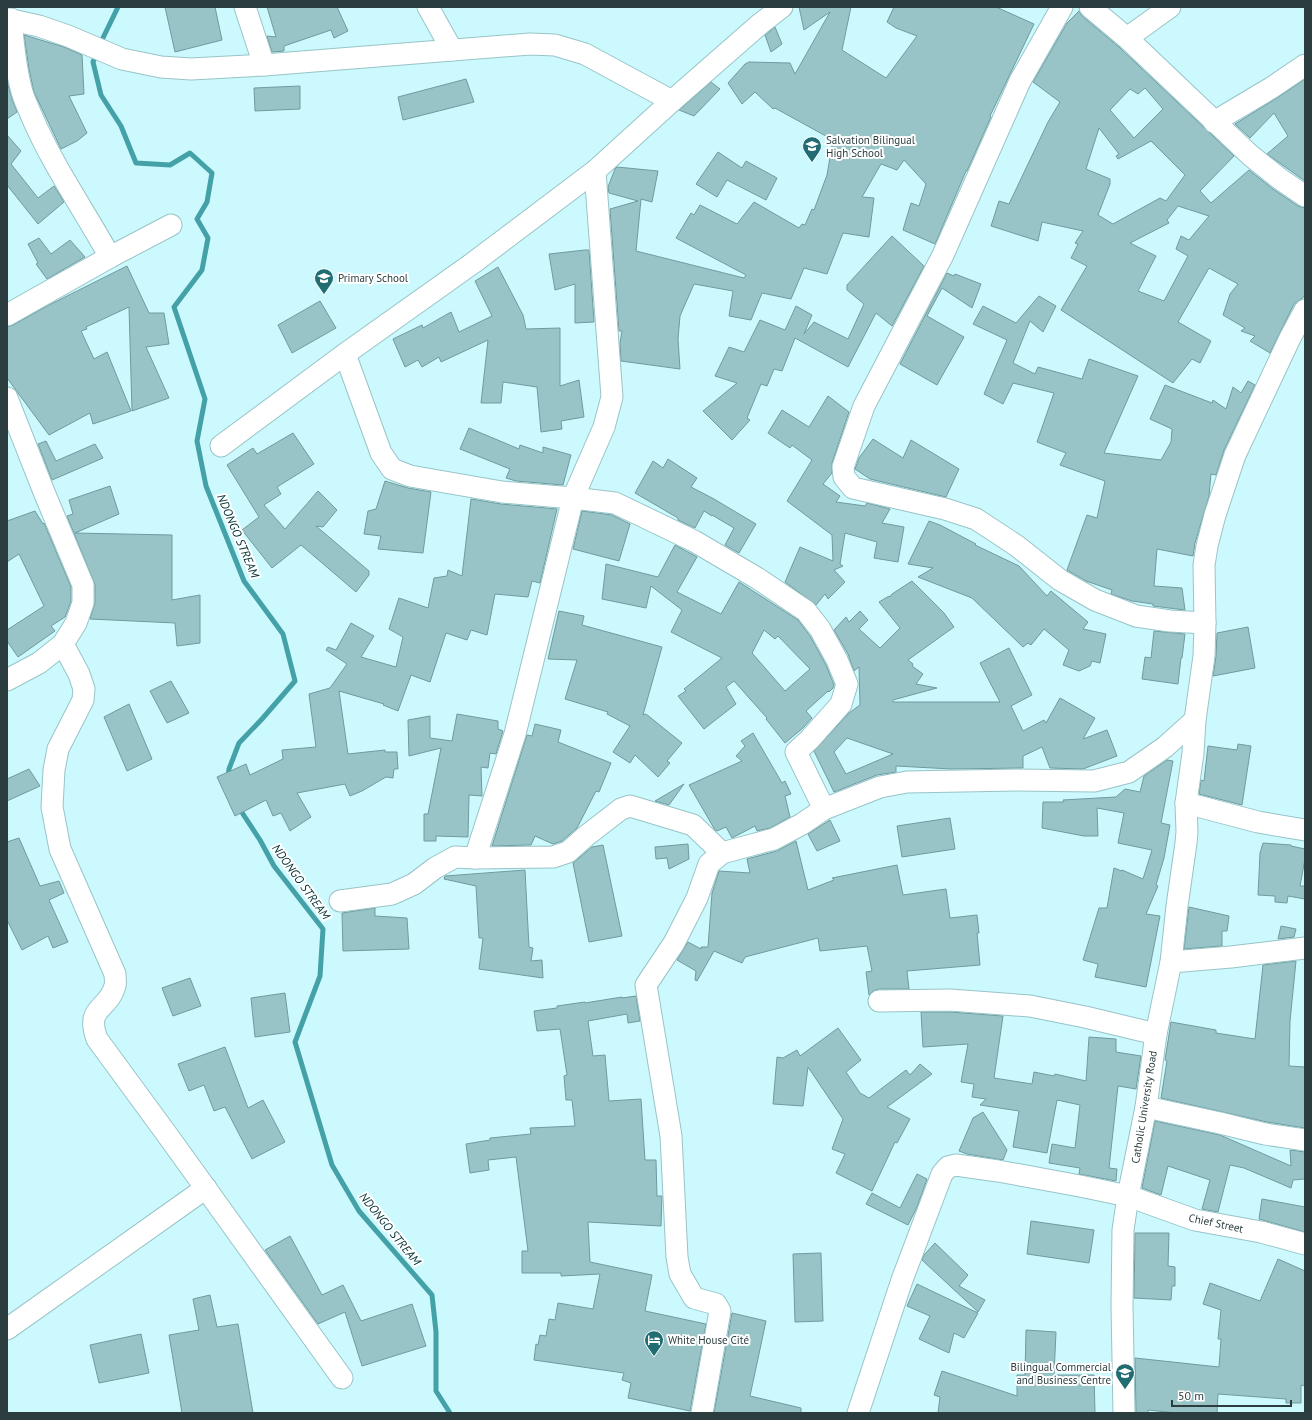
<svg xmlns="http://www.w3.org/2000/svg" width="1312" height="1420" viewBox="0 0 1312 1420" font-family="'PT Sans',sans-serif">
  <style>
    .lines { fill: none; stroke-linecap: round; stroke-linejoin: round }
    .stream { stroke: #44a1a8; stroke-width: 5 }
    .building { fill: #98c4c8; stroke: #709b9e; fill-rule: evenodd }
    .minor-casing { stroke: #98c4c8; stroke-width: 23 }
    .minor { stroke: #fff; stroke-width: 21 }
    .labels { text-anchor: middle; stroke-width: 4; stroke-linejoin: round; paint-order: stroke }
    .poi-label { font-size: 11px; fill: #2b3d3f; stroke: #fff; text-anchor: start }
    .street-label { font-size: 11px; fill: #2b3d3f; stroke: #fff }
    .water-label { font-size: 12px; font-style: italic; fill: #033135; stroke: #fff }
  </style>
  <rect width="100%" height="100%" fill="#ccf9fd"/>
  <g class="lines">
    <!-- stream -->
    <g class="stream">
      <path d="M100 44 118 7"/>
      <path d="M97 53 93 62 101 95 121 126 136 163 170 165 190 153 212 173 207 202 197 219 208 238 202 270 174 307 205 399 197 441 206 486 244 581 283 634 295 681 262 719 239 743 229 769 228 777"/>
      <path d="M239 808 260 840 274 866 323 929 320 976 295 1042 332 1165 359 1211 432 1295 436 1332V1391L450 1413"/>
    </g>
  </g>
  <!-- building -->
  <g class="building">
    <path d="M165 7H215L222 40 175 52Z"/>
    <path d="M267 7H337L348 31 334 38 331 30 284 46V51L272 52 267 36 276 37Z"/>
    <path d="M799 7H851L842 50 886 78 917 36 896 28 887 22 894 7H996L1034 24 990 116 991 117 967 171H966L935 244 903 230 911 203 919 206 926 184 904 160 897 170 881 164 862 197 874 198 869 237 843 233 827 274 804 268 791 299 762 293 751 320 729 316 733 291 694 284 680 316 678 339 680 369 621 361 620 343 622 331H619L610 209 638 201 609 193 608 187 615 169 617 167 658 171 652 202 641 199 636 251 744 278 746 275 676 238 691 213 694 215 700 205 737 224 754 202 799 228 802 224 805 225 812 209 814 210 827 175 833 140 775 108 773 109 755 92 742 104 728 83 745 64 749 62 790 63 795 74 830 12 804 30Z"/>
    <path d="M1079 11 1082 16 1119 47 1234 156 1200 191 1211 203 1249 170 1273 189 1298 206 1305 208V296L1294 304 1270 353 1250 341 1255 336 1241 331 1245 328 1223 315 1230 294 1238 284 1209 268 1178 322 1211 341 1200 363 1192 359 1173 383 1061 310 1087 266 1071 258 1078 244 1075 243 1083 231 1042 222 1038 241 991 226 999 201 1009 204 1048 122 1060 102 1033 82 1067 23ZM1145 88 1163 109 1134 138 1110 110 1130 89 1138 94ZM1099 128 1119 154 1116 156 1118 159 1151 141 1185 175 1166 201 1160 198 1113 224 1098 215 1110 184V179L1086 169ZM1178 206 1209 216 1189 240 1181 236 1176 249 1188 256 1164 301 1138 291 1156 256 1130 243 1169 223 1167 220Z"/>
    <path d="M775 27 782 44 771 52 765 35Z"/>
    <path d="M24 35 64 47 82 55 84 94 69 96 87 133 77 141 61 149 34 92 29 69Z"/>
    <path d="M466 79 474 102 403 120 398 97Z"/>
    <path d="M1305 79V181L1267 154 1288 136 1274 113 1250 138 1235 124 1277 98Z"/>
    <path d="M7 81 12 99 17 112 7 119Z"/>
    <path d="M711 82 720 89 694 116 679 110Z"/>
    <path d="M300 86V109L255 111 254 88Z"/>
    <path d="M7 135 21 151 11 164 38 198 54 186 64 202 38 224 7 185Z"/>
    <path d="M718 152 742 168 746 161 777 178 766 200 727 180 717 197 696 184Z"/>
    <path d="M892 236 924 266 892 326 876 313 848 367 795 338 782 371 774 369 767 386 761 384 747 418 750 420 732 440 703 411 737 383 715 376 729 347 744 352 760 320 785 330 796 306 812 315 804 334 814 322 848 339 864 304 847 290V285Z"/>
    <path d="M39 238 51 254 70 240 85 257 47 279 36 264 38 263 28 244Z"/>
    <path d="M585 250H589L594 322 575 323V284L555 290 549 254Z"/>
    <path d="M127 266 149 313H164L169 344 146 347 169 398 132 411 129 307 86 327 87 329 81 331 94 359 107 352 131 411 93 424 90 413 49 435 7 378V327L13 325 47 306Z"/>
    <path d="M498 267 523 315 526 329 560 328V386L579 380 584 417 561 421 562 429 541 432 537 387 503 382 501 403H481L488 340 441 362 439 357 422 367 418 360 405 367 393 339 422 325 423 328 451 312 459 332 492 316 475 281Z"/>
    <path d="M947 273 954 276 955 274 981 284 972 308 942 288 927 316 964 337 937 385 900 364Z"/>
    <path d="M1039 296 1056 306 1043 332 1030 321 1013 363 1035 374 1038 367 1082 379 1089 359 1138 376 1104 453 1161 460 1171 442 1172 429 1150 419 1165 385 1212 403 1213 400 1226 409 1233 387 1241 393 1248 381 1255 385 1224 450 1216 475 1211 474 1209 496 1195 543 1193 556 1157 549 1154 586 1182 588 1185 610 1153 606V604L1132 601 1111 594 1112 590 1086 581 1067 570 1087 515 1097 518 1105 481 1060 465 1066 453 1037 442 1054 393 1013 383 1003 404 984 394 1007 340 973 324 983 306 1016 323Z"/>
    <path d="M320 301 336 328 292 353 278 325Z"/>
    <path d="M828 396 849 412 832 463V473L823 484 840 496 836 502 865 506 867 503 890 509 882 523 904 527 898 562 874 558 877 542 845 533 840 564 843 566 834 570 845 582 828 599 825 594 816 605 785 582 800 547 833 561 832 535 787 501 812 460 792 445 790 448 768 433 782 410 809 427Z"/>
    <path d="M469 428 519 449 520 445 543 453V447L571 455 563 485 516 481 506 478 510 469 460 449Z"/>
    <path d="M293 433 314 464 277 487 281 494 264 505 285 529 318 491 337 510 323 527 316 526 369 571V575L356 592 301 545 272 568 242 530 259 517 227 465 253 448 257 454Z"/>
    <path d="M873 439 903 458 911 440 959 469 946 497 870 479 855 469 859 458Z"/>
    <path d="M46 441 56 461 95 444 103 458 52 480 38 444Z"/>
    <path d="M668 459 697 478 691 487 714 499 756 524 739 553 725 545 734 528 712 515V516L704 511 695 528 678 520V518L635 493 653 461 663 468Z"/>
    <path d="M385 481 408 488 431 492 423 553 378 549 381 536 364 534 368 511 376 509Z"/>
    <path d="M110 486 119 514 75 533 172 535V600L200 595V643L177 646 175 623 90 619 95 603V585L67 516 73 514 69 500Z"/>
    <path d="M471 499 501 504 557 509 540 583 532 581 528 597 495 594 487 635 471 630 467 640 446 633 430 682 411 675 398 711 383 705 384 704 339 691 348 754 385 750V752H397L398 769H394L393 778 386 777 362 791 350 796 345 784 297 793 311 817 290 831 281 813 273 816 266 800 235 816 217 777 246 764 250 775 283 759 282 750 316 747 309 694 330 688 347 664 326 650 328 647 336 650 351 623 374 636 361 657 396 667 403 637 389 629 399 598 428 608 434 578 447 576 448 570 462 576Z"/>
    <path d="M35 511 43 524 44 523 71 587V601L65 617 51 626 55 631 18 657 7 641V630L44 606 19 554 7 562V521Z"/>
    <path d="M582 511 612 515 630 524 619 561 573 549Z"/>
    <path d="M929 521 940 525 976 544 975 545 1019 566 1047 596 1051 591 1088 622 1083 629 1106 634 1100 663 1092 661 1090 666 1079 671 1063 665 1069 650 1044 629 1031 645 1028 643 1023 647 972 598 918 577 933 568 908 564Z"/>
    <path d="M675 545 697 557 677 592 721 614 739 582 798 620 810 636 826 665 834 685 833 688 829 692 828 691 806 711 812 718 803 728 785 743 766 719 767 718 734 681 726 687 736 704 704 729 678 696 686 691 684 689 722 658 671 632 682 610 651 586 646 608 602 599 606 564 658 577ZM764 630 775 639 778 636 810 669 785 691 752 653Z"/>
    <path d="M912 581 944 613 954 627 908 660 913 664 912 666 923 674 916 684 937 688 893 700V702H1000L980 663 1009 648 1032 695 1011 706 1023 731 1044 720 1046 723 1060 698 1095 718 1083 739 1107 730 1117 756 1083 769 1050 768 1042 747 1023 756V768L951 769 896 766V772L877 775 834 792 814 751 849 713 860 705 859 667 854 671 848 654 834 630 846 617 849 622 860 611 868 620 859 629 880 648 900 628 879 602 889 596 890 597 892 594ZM847 738 893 754 846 774 834 752Z"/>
    <path d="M559 611 584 616 582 625 662 647 643 715 646 714 682 743 667 761 670 763 658 777 635 755 630 763 613 752 630 726 607 714 608 712 565 699 577 660 548 659Z"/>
    <path d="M1248 627 1255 668 1213 676 1216 656 1217 633Z"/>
    <path d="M1154 631 1185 634 1182 658H1181L1178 684 1142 679 1145 657 1151 658Z"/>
    <path d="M171 681 189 713 167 723 150 691Z"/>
    <path d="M129 704 152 759 127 771 104 717Z"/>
    <path d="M457 714 498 721V729L503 731 496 754 490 753 488 768 481 767 482 796 469 795 468 837 436 836V841H424V814H428L441 748 409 756 408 720 430 716V738L452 741Z"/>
    <path d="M535 724 561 730 558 742 611 763 599 792 596 791 577 828 562 841 553 844 535 836 531 845 492 846 527 735 532 736Z"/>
    <path d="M753 733 782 783 785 781 791 794 785 796 790 817 770 828 757 831 755 826 732 838 726 827 717 831 715 830 689 785 742 761 736 756 745 746 741 741Z"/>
    <path d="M1238 744 1251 746 1242 805 1199 794 1201 780 1204 781 1208 746 1237 750Z"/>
    <path d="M1167 760 1173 761 1161 823 1170 825 1164 858 1156 885 1158 886 1146 914 1160 916 1146 987 1095 977 1098 964 1083 960 1099 908H1107L1114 868 1122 871V870L1143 879 1152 850 1118 843 1124 813 1097 808 1098 836H1084L1042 828 1043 802H1064L1063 800 1116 797 1125 789 1140 792 1144 776Z"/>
    <path d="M29 769 40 786 7 801V779Z"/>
    <path d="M684 784 669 805 655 801Z"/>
    <path d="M950 818 955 849 902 857 897 826Z"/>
    <path d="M830 820 840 841 817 851 808 834Z"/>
    <path d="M19 838 40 886 59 881 64 893 49 900 68 942 53 948 48 936 22 950 7 920V842Z"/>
    <path d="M796 841 808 890 834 880 832 878 897 865 903 895 946 889 950 918 977 915 979 933H977L980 965 907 971 909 989H879L873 991 869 995 866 972 872 971 867 946 820 951 818 938 745 957 742 963 714 951 697 981 695 980 696 971 677 960 688 942 701 949V947H708L712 893 719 871 750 873 747 859 777 851Z"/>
    <path d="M1263 843 1291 845V846L1305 849V859L1300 886H1305V899L1288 896 1287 903 1275 902V896L1258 895 1260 853Z"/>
    <path d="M688 844 689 859 669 869 667 858 656 859 655 847Z"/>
    <path d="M603 845 622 936 589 942 573 863 592 847Z"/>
    <path d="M525 870 529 947 533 948 531 961 542 960 543 978 479 969 483 938H479L476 886 444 879 445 876Z"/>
    <path d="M1189 907 1229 916 1227 931H1222V946L1184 949Z"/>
    <path d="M375 908V916L407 918 409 949 343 951 342 913Z"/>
    <path d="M1281 926 1296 929 1294 937 1278 939Z"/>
    <path d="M1296 961 1290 1021 1289 1066 1305 1067V1128L1267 1122 1161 1098 1167 1061 1165 1060 1171 1022 1216 1030V1033L1255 1039 1263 965Z"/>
    <path d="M190 978 201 1006 173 1016 162 988Z"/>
    <path d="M285 993 290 1032 255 1037 251 998Z"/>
    <path d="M636 996 640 1021 628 1023 627 1014 588 1021 593 1056 605 1055 609 1101 641 1099 645 1160H656L657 1196H662L661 1226 588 1222 590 1262 652 1275 645 1311 706 1324 690 1411 628 1398 631 1383 622 1380 624 1373 534 1360 536 1344 538 1345 540 1335 546 1336 549 1319 555 1320 558 1303 593 1309 600 1274 561 1276V1273H522V1251H528L516 1157 488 1160 489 1170 470 1173 466 1144 490 1140V1138L531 1134 530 1128 575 1126 572 1100H566L564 1076 567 1075 560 1029 537 1031 534 1011 557 1008V1006L585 1002V1003L622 997V998Z"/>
    <path d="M921 1012H950L1003 1016 994 1078 1032 1084 1034 1072 1054 1076 1055 1074 1086 1081 1089 1037 1116 1039V1052L1141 1056 1136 1089 1118 1086 1109 1168 1117 1169 1116 1181 1079 1174 1080 1168 1049 1163 1052 1144 1075 1148 1080 1105 1057 1100 1047 1153 1013 1147 1019 1111 980 1105 986 1099 972 1097 974 1084 961 1082 968 1044 923 1047Z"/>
    <path d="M838 1028 861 1060 846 1072 860 1093 869 1098 906 1070 910 1075 920 1064 932 1074 887 1107 910 1119 897 1143 895 1142 872 1191 836 1173 845 1154 832 1149 843 1119 808 1067 803 1106 773 1104 777 1057 783 1058 797 1050 800 1056Z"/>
    <path d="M225 1047 248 1108 263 1100 285 1142 252 1159 225 1107 214 1111 204 1085 189 1091 178 1064Z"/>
    <path d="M983 1112 1007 1150 1003 1160 967 1154 959 1151 973 1118Z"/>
    <path d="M1155 1121 1220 1135 1291 1166 1290 1150 1305 1152V1179L1293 1180 1291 1188 1244 1168 1230 1165 1218 1212 1202 1209 1210 1180 1168 1166 1161 1195 1142 1188Z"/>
    <path d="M917 1174 927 1179 917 1207 908 1225 866 1204 872 1193 900 1208Z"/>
    <path d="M1262 1199 1305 1207V1232L1259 1219Z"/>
    <path d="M1031 1221 1094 1230 1089 1263 1027 1254Z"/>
    <path d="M1135 1233H1169L1168 1266 1175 1267V1286H1172L1171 1300 1134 1298Z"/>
    <path d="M290 1236 322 1295 343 1285 361 1321 412 1304 426 1346 362 1366 345 1312 318 1324 265 1250Z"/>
    <path d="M935 1243 968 1275 959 1286 985 1300 978 1312 922 1260 924 1255Z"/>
    <path d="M821 1253 823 1321 795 1322 793 1254Z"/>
    <path d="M1278 1259 1305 1271V1386L1301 1385V1403H1286V1399L1218 1394 1217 1413H1176L1148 1410V1413H1136L1135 1358 1219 1367 1221 1339H1218L1221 1310 1203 1304 1210 1283 1260 1301Z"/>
    <path d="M917 1284 978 1313 964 1338 954 1333 949 1353 919 1339 930 1316 907 1306Z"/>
    <path d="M210 1295 217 1327 238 1324 253 1413H182L169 1335 199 1330 193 1299Z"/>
    <path d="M732 1313 766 1321 750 1396 801 1408V1413H714Z"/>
    <path d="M1026 1330 1056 1332 1054 1375H1094L1095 1413H938L940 1397 934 1395 942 1371 1017 1396V1375H1025Z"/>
    <path d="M141 1334 149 1373 99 1383 90 1345Z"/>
  </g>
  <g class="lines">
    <!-- minor casing -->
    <g class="minor-casing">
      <g id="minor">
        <path d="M245 7 264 65"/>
        <path d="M428 7 452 50"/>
        <path d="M1062 7 1020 81 943 255 864 406 843 467 844 477 853 488 945 509 976 519 1017 546 1060 580 1095 600 1136 616 1170 621 1205 623"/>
        <path d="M1090 7 1127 38 1250 155 1280 179 1305 196"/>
        <path d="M7 19 39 26 68 36 122 59 161 67 191 69 264 65 530 44 555 45 585 54 672 101"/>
        <path d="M11 19C13 42 15 66 21 88 23 98 28 107 32 117 53 166 84 210 110 257"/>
        <path d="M1127 38 1170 7"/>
        <path d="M1214 122 1271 88 1305 65"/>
        <path d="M7 315 110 257 171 225"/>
        <path d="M345 354 381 453 392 469 410 476 502 492 573 498 604 427 612 397 595 171"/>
        <path d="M7 398 44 492 83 585V603L76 623 63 644 39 663 7 680"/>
        <path d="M221 446 345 354 473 263 595 171 672 101 760 24 782 7"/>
        <path d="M63 644 79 674 84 689 83 700 58 749 54 770 52 807 60 849 115 974C115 978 116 983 115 986 108 1011 85 1006 97 1039L171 1140 342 1378"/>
        <path d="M1186 803 1258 822 1305 830"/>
        <path d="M475 858 553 857 568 852 586 836 621 809 630 806 693 825 722 853"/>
        <path d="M340 901 392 894 414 884 435 868 455 857 475 858 515 734 573 498 615 503 694 541 757 578 806 611 820 629 837 660 847 684 841 704 810 739 796 752 824 809"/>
        <path d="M1171 962 1231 957 1305 948"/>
        <path d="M879 1001 950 1000 1030 1006 1085 1017 1156 1034"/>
        <path d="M1146 1107 1220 1123 1265 1134 1305 1140"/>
        <path d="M7 1329 206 1188"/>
        <path d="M702 1413 720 1311 716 1304 694 1298 680 1274 677 1257 671 1136 646 985 674 943 697 898 709 864 722 853 774 839 802 824 824 809 880 787 907 782 1017 780 1094 781 1129 772 1165 747 1195 720"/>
        <path d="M858 1413 902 1280 942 1174 948 1167 956 1165 998 1171 1080 1186 1128 1196 1195 1220 1261 1232 1305 1244"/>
        <path d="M1124 1413 1122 1305 1123 1230 1128 1196 1146 1107 1156 1034 1171 962 1177 906 1186 843 1187 832 1186 803 1193 753 1195 720 1204 656 1205 623 1204 565 1207 546 1215 515 1235 455 1290 338 1305 310"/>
      </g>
    </g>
    <!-- minor -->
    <use href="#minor" class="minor"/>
  </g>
  <!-- icons -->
  <defs>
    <g id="school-pin" transform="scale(1)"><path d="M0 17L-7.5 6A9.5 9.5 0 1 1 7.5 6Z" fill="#216d72" stroke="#fff"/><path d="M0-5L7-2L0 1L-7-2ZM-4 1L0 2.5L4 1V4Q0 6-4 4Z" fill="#fff"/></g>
    <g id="hotel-pin" transform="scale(1)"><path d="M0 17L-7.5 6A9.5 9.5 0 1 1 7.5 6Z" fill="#216d72" stroke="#fff"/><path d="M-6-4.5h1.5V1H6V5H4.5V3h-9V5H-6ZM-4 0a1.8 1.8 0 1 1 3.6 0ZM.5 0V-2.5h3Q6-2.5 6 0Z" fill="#fff"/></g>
  </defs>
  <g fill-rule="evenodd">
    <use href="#school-pin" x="812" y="146"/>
    <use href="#school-pin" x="324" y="278"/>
    <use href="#hotel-pin" x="654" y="1340"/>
    <use href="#school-pin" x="1125" y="1373"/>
  </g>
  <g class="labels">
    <!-- poi labels -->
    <g class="poi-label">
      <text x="826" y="144">Salvation Bilingual<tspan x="826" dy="13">High School</tspan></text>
      <text x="338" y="282">Primary School</text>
      <text x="668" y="1344">White House Cité</text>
      <text x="1111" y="1371" text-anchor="end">Bilingual Commercial<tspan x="1111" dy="13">and Business Centre</tspan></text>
    </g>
    <!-- street labels -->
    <g class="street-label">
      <text transform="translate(1144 1107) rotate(-81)" y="4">Catholic University Road</text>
      <text transform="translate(1216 1223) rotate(12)" y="4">Chief Street</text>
    </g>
    <!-- water labels -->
    <g class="water-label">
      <text transform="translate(238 536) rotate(67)" y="4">NDONGO STREAM</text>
      <text transform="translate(301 882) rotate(54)" y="4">NDONGO STREAM</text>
      <text transform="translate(390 1229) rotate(51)" y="4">NDONGO STREAM</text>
    </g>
  </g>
  <!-- border -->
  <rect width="1312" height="1420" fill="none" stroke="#2b3d3f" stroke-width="16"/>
  <!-- scale -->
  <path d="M1172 1400v6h119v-6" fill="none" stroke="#2b3d3f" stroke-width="2"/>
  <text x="1178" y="1400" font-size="12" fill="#2b3d3f" stroke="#ffffff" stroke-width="3" paint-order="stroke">50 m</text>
</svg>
